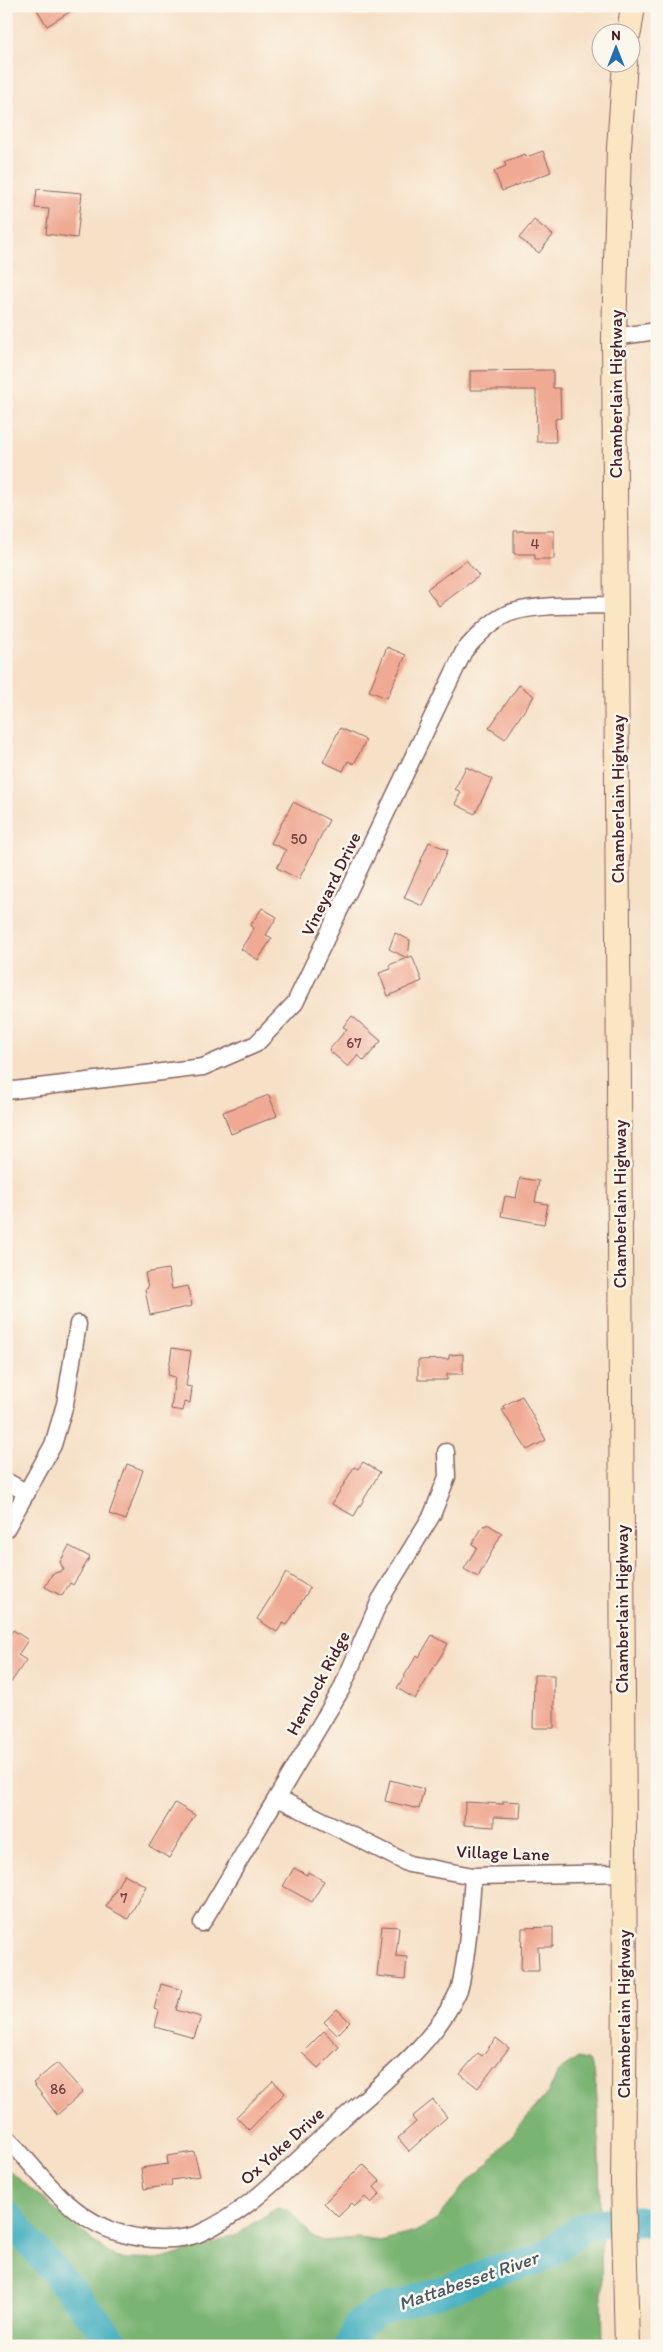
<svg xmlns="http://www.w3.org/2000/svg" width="663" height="2352" viewBox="0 0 663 2352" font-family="Itim,sans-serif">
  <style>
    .forest { fill: #79b472; stroke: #626a4e }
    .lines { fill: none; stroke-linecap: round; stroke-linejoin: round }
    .river { stroke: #41aebf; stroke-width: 30 }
    .building { fill: #f0a993 }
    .street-casing { stroke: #866361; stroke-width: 19 }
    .secondary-casing { stroke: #866361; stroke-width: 26 }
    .street { stroke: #fff; stroke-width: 16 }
    .secondary { stroke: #fbe6c4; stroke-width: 24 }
    .labels { text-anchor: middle; stroke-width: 5; stroke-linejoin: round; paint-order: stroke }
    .number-label { font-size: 15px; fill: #744245 }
    .street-label { font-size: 18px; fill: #4a1f2b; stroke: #fbf7ec }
    .water-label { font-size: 19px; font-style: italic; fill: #465866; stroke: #fbf7ec }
  </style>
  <rect width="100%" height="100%" fill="#fbf7ec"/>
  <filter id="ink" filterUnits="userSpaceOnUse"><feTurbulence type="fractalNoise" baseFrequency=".02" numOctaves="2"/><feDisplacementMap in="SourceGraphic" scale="10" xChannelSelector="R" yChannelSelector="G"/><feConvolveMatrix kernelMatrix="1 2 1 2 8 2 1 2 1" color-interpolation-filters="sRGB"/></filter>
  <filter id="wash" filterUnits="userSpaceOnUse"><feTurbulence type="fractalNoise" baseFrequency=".0096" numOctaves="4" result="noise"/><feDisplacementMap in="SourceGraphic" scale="20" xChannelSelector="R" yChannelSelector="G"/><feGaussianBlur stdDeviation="1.12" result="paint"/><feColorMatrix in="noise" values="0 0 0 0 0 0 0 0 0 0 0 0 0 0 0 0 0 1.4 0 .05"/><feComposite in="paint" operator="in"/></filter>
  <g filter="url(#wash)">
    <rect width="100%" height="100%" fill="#f6e0c6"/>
    <!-- forest -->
    <path class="forest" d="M578 2058 589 2061 594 2071 598 2106 603 2346H6V2168L97 2244 115 2257 127 2259H162L206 2246 238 2233 277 2208 288 2209 312 2236 323 2241 357 2238 380 2241 415 2232 437 2220 466 2183 488 2164 549 2091 559 2071Z"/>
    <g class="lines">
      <!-- river -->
      <g class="river">
        <path d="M6 2214 117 2346"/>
        <path d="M350 2346 359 2324 376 2312 456 2287 497 2269 534 2262 551 2252 583 2227 609 2222 657 2221"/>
      </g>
    </g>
    <g id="blocks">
      <!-- building -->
      <g class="building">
        <path d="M35 6H79L47 26Z"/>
        <path d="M543 151 551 172 502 191 494 171 506 166 504 162 525 154 526 157Z"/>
        <path d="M37 189 82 193 77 238 46 234 49 209 35 208Z"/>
        <path d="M534 220 553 235 539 253 519 238Z"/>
        <path d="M553 370V388H560L561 418 555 419 556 442H537L536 390H470V371Z"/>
        <path d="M514 531H554V559H535V554H514Z"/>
        <path d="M466 560 479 576 439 606 427 589Z"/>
        <path d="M387 647 406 655 387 698 369 691Z"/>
        <path d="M519 685 534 696 505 739 489 728Z"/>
        <path d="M340 728 366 740 354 764 348 761 343 771 323 762Z"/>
        <path d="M466 767 492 779 475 814 455 804 461 792 455 789Z"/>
        <path d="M293 802 329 820 299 879 277 868 286 850 271 843Z"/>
        <path d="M429 842 448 850 423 906 404 898Z"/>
        <path d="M262 908 277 917 266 935 272 938 258 960 241 949 254 928 250 926Z"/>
        <path d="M395 933 410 940 408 958 412 956 422 981 388 996 379 973 391 969 389 965 407 958 389 949Z"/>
        <path d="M352 1016 381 1041 364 1061 358 1055 348 1067 329 1050 347 1029 343 1027Z"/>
        <path d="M269 1095 277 1116 231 1134 223 1112Z"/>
        <path d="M520 1178 539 1181 535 1202 548 1204 544 1224 501 1216 505 1196 516 1198Z"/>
        <path d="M168 1269 172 1289 188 1286 192 1306 150 1315 145 1289 148 1288 145 1273Z"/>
        <path d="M172 1348 191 1351 186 1386 192 1387 190 1403 184 1402 183 1411 171 1409 175 1377 168 1375Z"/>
        <path d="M463 1354V1374H447V1380H418V1360L449 1359V1355Z"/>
        <path d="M522 1396 546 1440 527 1450 502 1410 505 1409 503 1406Z"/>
        <path d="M363 1462 380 1472 354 1516 332 1504 354 1467 358 1469Z"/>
        <path d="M127 1464 143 1470 126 1520 109 1514Z"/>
        <path d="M487 1524 502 1533 478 1577 464 1569 477 1547 472 1544 484 1525 486 1526Z"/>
        <path d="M69 1546 90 1557 73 1585 70 1583 62 1596 45 1587 52 1574 64 1570 60 1562Z"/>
        <path d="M286 1573 310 1588 287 1625 283 1623 277 1632 257 1619Z"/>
        <path d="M13 1630 28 1640 18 1655 26 1660 6 1690V1641Z"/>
        <path d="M432 1635 448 1644 415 1699 397 1688 417 1655 419 1657Z"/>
        <path d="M534 1675H554V1728H533Z"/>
        <path d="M390 1780 424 1789 419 1809 385 1801Z"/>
        <path d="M503 1801 521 1802 520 1818 494 1817V1827L464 1825 465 1802 503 1804Z"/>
        <path d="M175 1803 195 1815 169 1858 149 1846Z"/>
        <path d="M294 1868 307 1875 308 1872 324 1881 312 1902 283 1886Z"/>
        <path d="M124 1874 146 1886 128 1919 106 1907Z"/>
        <path d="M382 1926 399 1927 396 1956 407 1957 405 1979 377 1976Z"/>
        <path d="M553 1927V1947H538L539 1971H521L522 1928Z"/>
        <path d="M161 1984 182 1990 176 2010 201 2017 194 2038 155 2027 159 2011 154 2009Z"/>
        <path d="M337 2009 350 2022 337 2035 324 2022Z"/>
        <path d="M324 2031 339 2047 318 2068 302 2053Z"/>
        <path d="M496 2038 509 2048 478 2088 460 2074 478 2053 482 2056Z"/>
        <path d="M57 2063 83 2092 57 2115 33 2083Z"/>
        <path d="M273 2081 285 2093 249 2130 236 2117Z"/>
        <path d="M433 2100 447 2117 409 2151 398 2138 416 2122 412 2117Z"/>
        <path d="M194 2152 200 2176 171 2180 172 2185 144 2189 141 2168 168 2164 167 2156Z"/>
        <path d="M363 2164 380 2181 374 2187 380 2194 371 2203 365 2197 355 2206 352 2203 338 2217 324 2203Z"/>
      </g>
    </g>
  </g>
  <g filter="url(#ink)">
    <use href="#blocks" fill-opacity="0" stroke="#866361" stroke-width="1"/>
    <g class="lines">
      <!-- street casing -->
      <g class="street-casing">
        <g id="street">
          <path d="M614 337 657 331"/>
          <path d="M6 1091 203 1067 256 1044 295 1003 464 651C476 637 489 623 505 615 530 603 588 606 617 605"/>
          <path d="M6 1481 27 1493"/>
          <path d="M6 1529 53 1445 65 1404 78 1324"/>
          <path d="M278 1798 409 1864 473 1876 623 1873"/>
          <path d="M202 1923 341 1690 380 1600 432 1515 447 1477 446 1452"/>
          <path d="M6 2136C40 2174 72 2221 123 2234 145 2240 176 2242 198 2234 250 2212 292 2164 333 2127 376 2088 434 2045 458 1992 462 1984 462 1974 464 1966 469 1936 471 1906 473 1876"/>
        </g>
      </g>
      <!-- secondary casing -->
      <g class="secondary-casing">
        <g id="secondary">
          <path d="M629 32 633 6"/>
          <path d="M625 62 619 148 614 337 625 1993 623 2182 627 2346"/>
        </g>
      </g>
      <!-- street -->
      <use href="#street" class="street"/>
      <!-- secondary -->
      <use href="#secondary" class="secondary"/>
    </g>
  </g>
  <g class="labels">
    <!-- number labels -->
    <g class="number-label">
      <text x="535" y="549">4</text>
      <text x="299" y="844">50</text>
      <text x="354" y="1048">67</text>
      <text x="124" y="1903">7</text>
      <text x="58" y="2094">86</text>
    </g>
    <!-- street labels -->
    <g class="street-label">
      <text transform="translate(616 394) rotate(-90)" y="6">Chamberlain Highway</text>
      <text transform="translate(618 799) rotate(-90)" y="6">Chamberlain Highway</text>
      <text transform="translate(331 884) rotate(-64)" y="6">Vineyard Drive</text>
      <text transform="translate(620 1204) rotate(-90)" y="6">Chamberlain Highway</text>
      <text transform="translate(622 1609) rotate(-90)" y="6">Chamberlain Highway</text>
      <text transform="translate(318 1683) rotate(-62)" y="6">Hemlock Ridge</text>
      <text transform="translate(503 1853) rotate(2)" y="6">Village Lane</text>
      <text transform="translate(624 2014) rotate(-90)" y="6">Chamberlain Highway</text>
      <text transform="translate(282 2146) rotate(-42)" y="6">Ox Yoke Drive</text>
    </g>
    <!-- water labels -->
    <g class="water-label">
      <text transform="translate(468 2280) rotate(-19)" y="7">Mattabesset River</text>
    </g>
  </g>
  <!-- margin -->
  <rect width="663" height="2352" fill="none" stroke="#fbf7ec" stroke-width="25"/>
  <!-- north arrow -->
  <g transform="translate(616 48)"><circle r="24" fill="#fbf7ec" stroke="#b4a19f"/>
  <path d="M0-4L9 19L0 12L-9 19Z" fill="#1f6fb2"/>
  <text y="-8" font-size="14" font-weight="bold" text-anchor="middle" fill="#4a1f2b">N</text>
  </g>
</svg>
